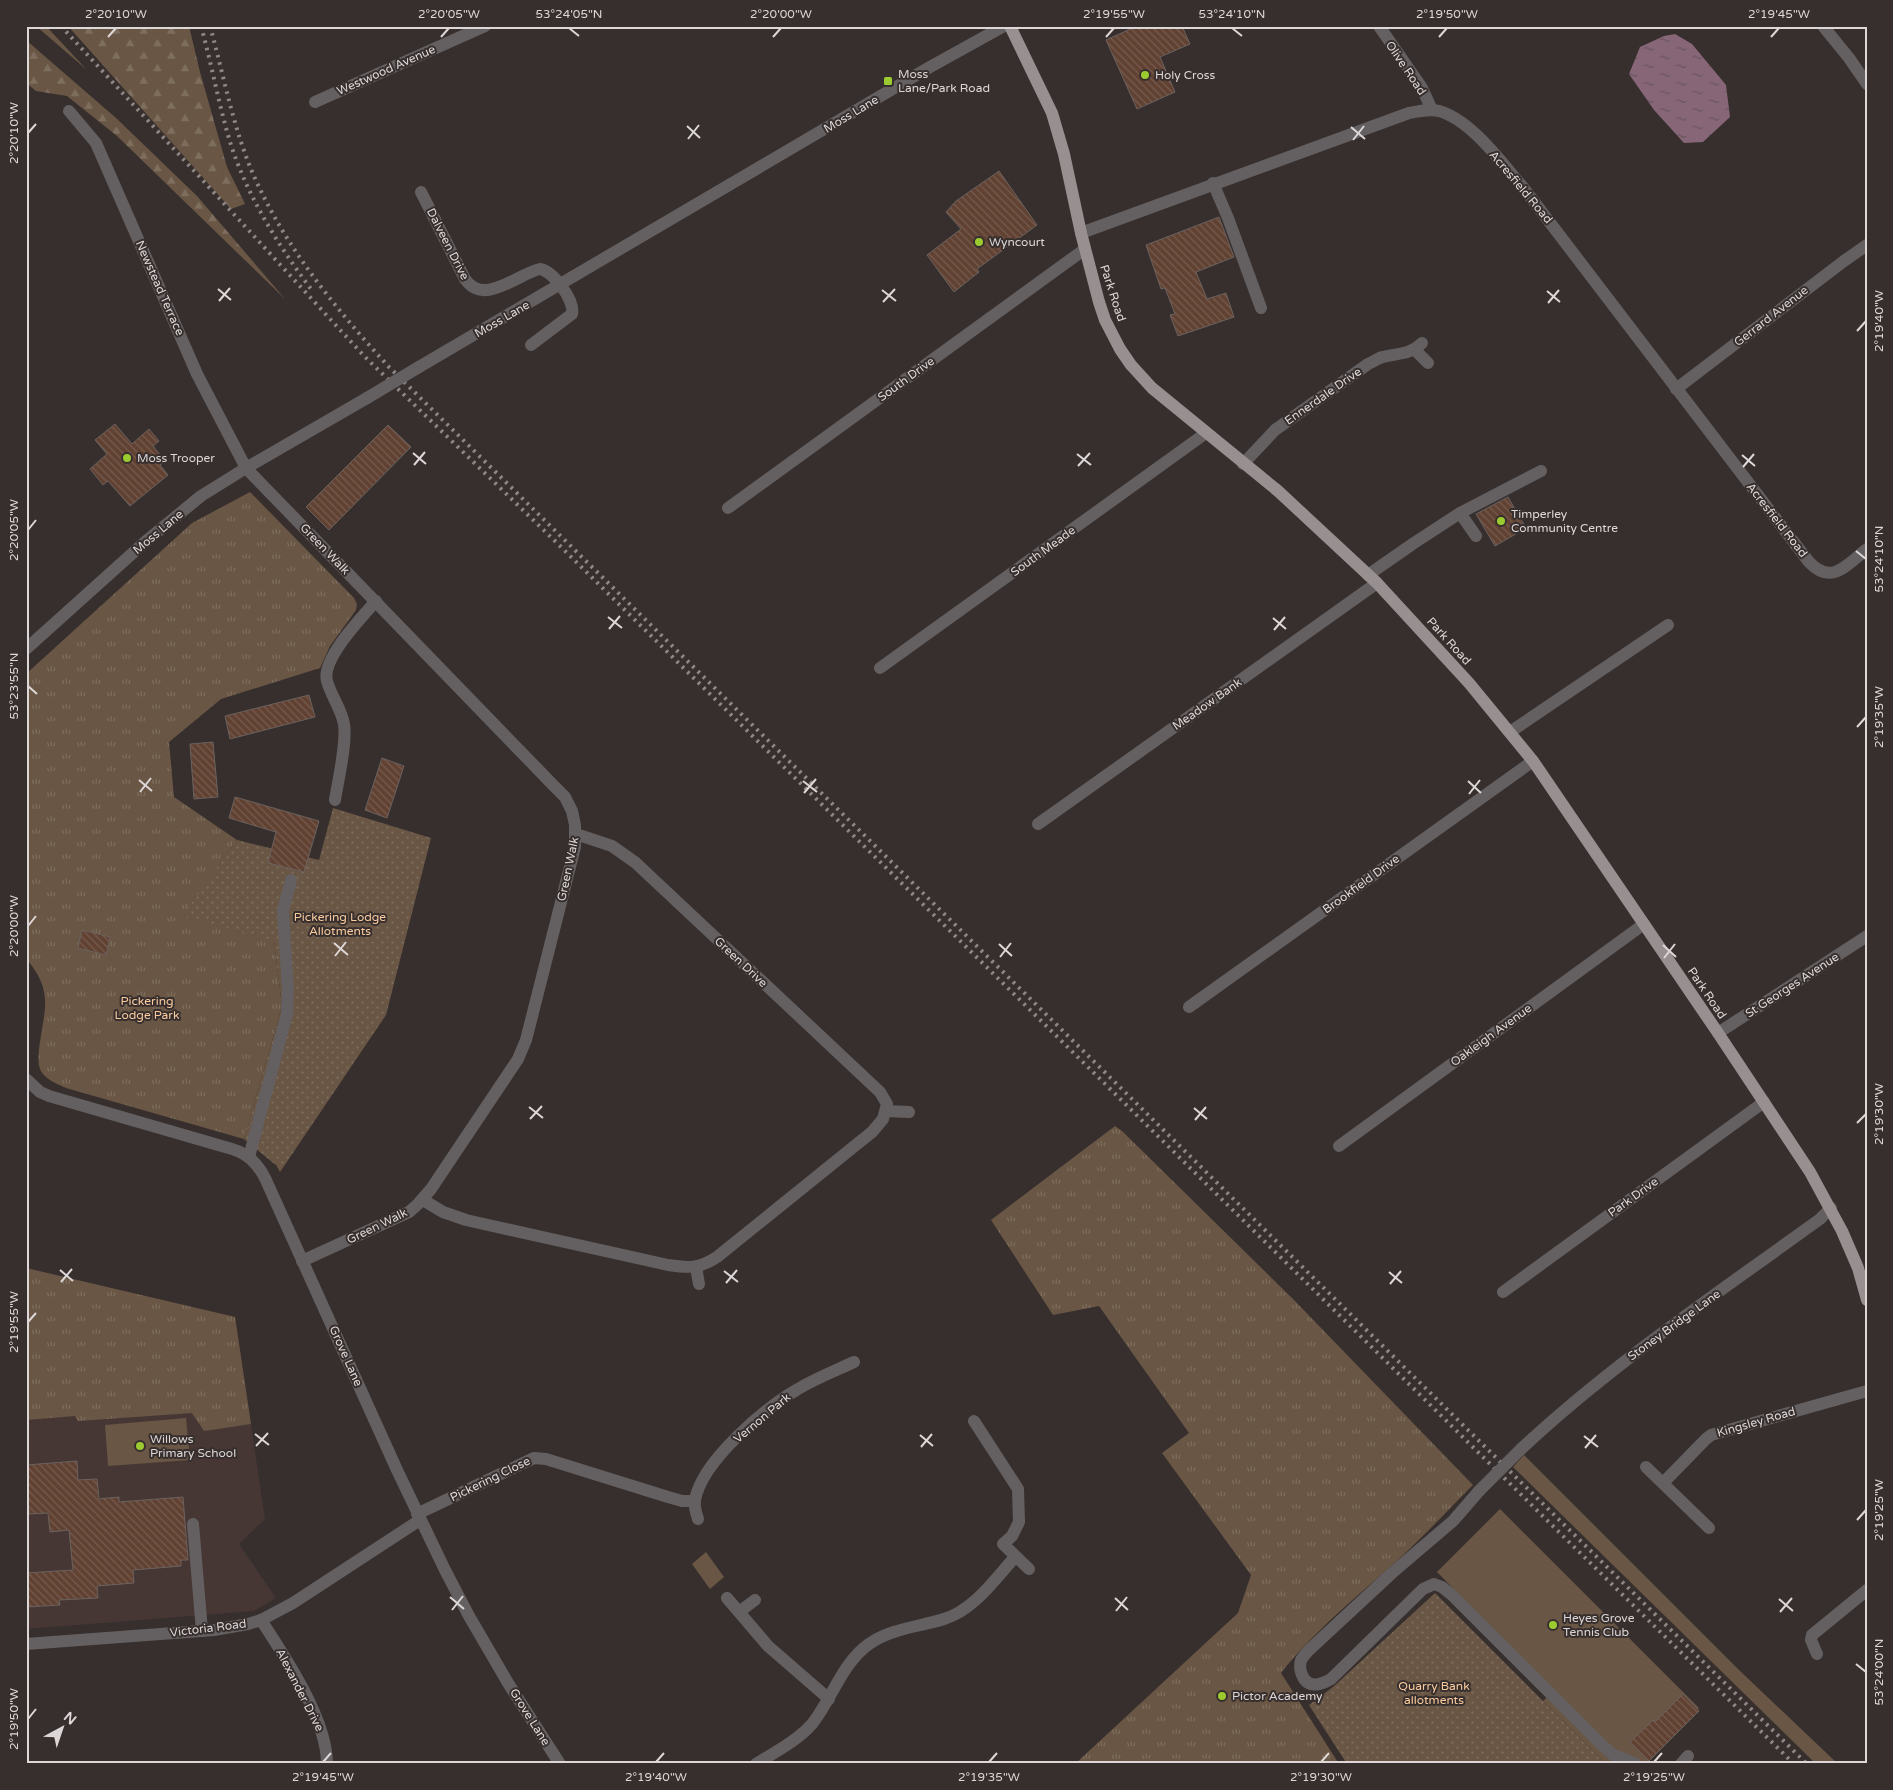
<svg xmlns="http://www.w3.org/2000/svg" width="1893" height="1790" viewBox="0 0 1893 1790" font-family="'Varela Round',sans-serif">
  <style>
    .built { fill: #463735 }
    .grass { fill: #695644 }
    .forest { fill: url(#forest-firs) }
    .park { fill: url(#park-tufts) }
    .garden { fill: url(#garden-dots) }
    .water { fill: url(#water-ripples) }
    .building { fill: url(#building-back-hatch); stroke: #6a625f }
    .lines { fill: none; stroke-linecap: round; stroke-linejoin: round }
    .minor { stroke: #646061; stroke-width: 12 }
    .major { stroke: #978f90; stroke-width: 12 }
    .rail { stroke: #8e8786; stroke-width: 4; stroke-dasharray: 2.5 5; stroke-linecap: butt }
    .minor-bridge { stroke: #646061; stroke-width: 12 }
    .ticks { fill: none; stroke: #ddd7d7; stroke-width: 2 }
    .poi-dot { fill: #9cca31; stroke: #372f2e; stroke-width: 2 }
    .labels { text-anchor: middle; stroke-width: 4; stroke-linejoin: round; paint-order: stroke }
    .street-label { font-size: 12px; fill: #ddd7d7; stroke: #372f2e }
    .poi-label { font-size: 12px; fill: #ddd7d7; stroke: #372f2e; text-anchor: start }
    .park-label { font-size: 12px; fill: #facb9e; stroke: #372f2e }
    .neatline { fill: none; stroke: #ddd7d7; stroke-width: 2 }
    .ticks-label { font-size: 12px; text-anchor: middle; fill: #ddd7d7 }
  </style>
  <defs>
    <pattern id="forest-firs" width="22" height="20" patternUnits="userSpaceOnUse" patternTransform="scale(1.25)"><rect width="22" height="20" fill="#695644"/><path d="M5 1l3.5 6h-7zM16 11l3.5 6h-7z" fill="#7e6e5e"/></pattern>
    <pattern id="park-tufts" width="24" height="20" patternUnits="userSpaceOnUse" patternTransform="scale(1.25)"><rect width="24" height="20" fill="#695644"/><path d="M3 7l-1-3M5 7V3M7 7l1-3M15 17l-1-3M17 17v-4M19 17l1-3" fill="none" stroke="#7e6e5e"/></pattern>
    <pattern id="garden-dots" width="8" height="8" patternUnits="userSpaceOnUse" patternTransform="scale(1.25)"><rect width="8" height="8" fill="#695644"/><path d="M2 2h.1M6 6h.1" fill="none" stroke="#7e6e5e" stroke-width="1.8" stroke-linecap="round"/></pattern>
    <pattern id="water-ripples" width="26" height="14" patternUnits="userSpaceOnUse" patternTransform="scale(1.25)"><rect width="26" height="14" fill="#876677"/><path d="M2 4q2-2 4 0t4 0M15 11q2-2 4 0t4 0" fill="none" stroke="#68555e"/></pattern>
    <pattern id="building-back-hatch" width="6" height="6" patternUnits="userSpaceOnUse" patternTransform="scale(1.25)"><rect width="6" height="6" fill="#604132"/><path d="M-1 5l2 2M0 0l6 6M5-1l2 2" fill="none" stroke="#765c4f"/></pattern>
  </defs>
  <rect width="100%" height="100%" fill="#372f2e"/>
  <!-- built -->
  <path class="built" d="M26 1268 235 1317 265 1519 239 1544 276 1598 254 1611 26 1629Z"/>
  <!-- grass -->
  <g class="grass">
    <path d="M36 26H46L87 70Z"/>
    <path d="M186 1418 190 1460 108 1466 105 1425Z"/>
    <path d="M1524 1455 1738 1669 1838 1764H1816L1513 1467Z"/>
    <path d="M1500 1509 1699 1708 1645 1764H1606L1543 1701 1554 1690 1437 1572Z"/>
    <path d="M706 1552 724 1577 710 1589 692 1564Z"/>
  </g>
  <!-- forest -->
  <g class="forest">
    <path d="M68 26H189L200 72 227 167 245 204 231 209Z"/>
    <path d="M26 40 116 118 197 196 285 299 117 136 67 96 36 91 26 83Z"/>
  </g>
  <!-- park -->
  <g class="park">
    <path d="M250 492 354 598 357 604 356 610 330 646 320 668 221 699 169 742 174 797 237 840 183 916 274 940 282 1006 244 1139 66 1088C58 1084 46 1080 41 1071 33 1058 47 1017 45 999 44 982 36 971 26 958V674L192 523Z"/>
    <path d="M1115 1126 1122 1131 1293 1299 1473 1485C1449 1509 1425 1535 1400 1558 1359 1595 1315 1630 1281 1673L1339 1764 1076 1763 1238 1613 1251 1575 1162 1453 1189 1433 1099 1306 1053 1315 991 1220Z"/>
    <path d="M26 1268 235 1317 251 1424 204 1431 192 1413 78 1421 75 1416 26 1420Z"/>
  </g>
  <!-- garden -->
  <g class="garden">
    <path d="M333 808 431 838 386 1015 280 1172 277 1166 244 1139 282 1006 274 941 182 916 237 840 319 860Z"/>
    <path d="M1435 1593 1606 1764H1347L1309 1705 1333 1687Z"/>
  </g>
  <!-- water -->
  <path class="water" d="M1675 34 1692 44 1726 85 1730 117 1703 142 1684 143 1654 110 1629 74 1640 47 1664 36Z"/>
  <!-- building -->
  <g class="building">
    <path d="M1137 26H1182L1190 44 1160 57 1175 92 1137 109 1106 40Z"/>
    <path d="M999 171 1037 225 977 269 979 272 954 292 927 255 961 229 946 212 956 201Z"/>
    <path d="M1219 217 1234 257 1196 272 1207 299 1226 293 1234 317 1178 336 1170 315 1175 314 1165 288 1161 289 1146 245Z"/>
    <path d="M115 424 132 444 149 429 159 441 153 446 165 461 160 465 168 475 130 506 108 481 103 485 90 469 107 454 95 440Z"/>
    <path d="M388 425 411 447 329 530 306 507Z"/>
    <path d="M1508 497 1526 528 1495 546 1476 514Z"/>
    <path d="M309 695 315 717 230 739 225 716Z"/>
    <path d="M213 742 218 797 194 799 190 744Z"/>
    <path d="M382 758 404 766 387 818 365 810Z"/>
    <path d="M235 797 319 821 304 872 268 863 276 832 229 818Z"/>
    <path d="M82 930 110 937 106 955 78 948Z"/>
    <path d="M77 1461 78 1480 97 1479 99 1499 119 1497V1502L183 1497 188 1560H181V1566L133 1570 134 1583 97 1586 98 1598 59 1600 60 1605 26 1607V1573L73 1570 69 1530 50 1532 48 1513 29 1514 26 1465Z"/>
    <path d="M1683 1694 1699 1711 1649 1761 1630 1742 1653 1720 1655 1722Z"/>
  </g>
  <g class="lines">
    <!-- minor -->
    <g class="minor">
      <path d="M1379 26 1422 88 1432 110"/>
      <path d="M1823 26 1849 58 1867 84"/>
      <path d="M315 102 485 26"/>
      <path d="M69 111 96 143 197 374 246 468 554 786 565 797 572 811 575 825V847L526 1040 518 1059 431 1189 418 1204 409 1212 302 1261"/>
      <path d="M1213 183 1228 218 1261 308"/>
      <path d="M421 192 465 279C484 307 517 274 540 269 553 271 575 300 572 314L531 345"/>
      <path d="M1081 233 1409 113C1419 111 1429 109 1439 111 1471 120 1501 162 1522 186L1809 562C1832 586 1846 565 1867 549"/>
      <path d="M1415 350 1428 363"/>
      <path d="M419 367 930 67 1004 26"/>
      <path d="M1676 389 1844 261 1867 245"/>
      <path d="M1243 464 1275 430 1368 364C1373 362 1378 358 1383 357 1398 353 1410 355 1422 343"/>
      <path d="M728 508 1085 249"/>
      <path d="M1460 513 1476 536"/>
      <path d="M1368 575 1414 543 1460 513 1541 471"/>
      <path d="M26 649 145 542 201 496 246 468 367 398"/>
      <path d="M880 668 1206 433"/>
      <path d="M1510 732 1668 625"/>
      <path d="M335 800C338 780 347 744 344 724 341 708 331 696 327 681 321 659 362 617 376 601"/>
      <path d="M1038 824 1377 583"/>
      <path d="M1189 1007 1533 761"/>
      <path d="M1718 1033 1867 936"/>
      <path d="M26 1079 40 1092 49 1096 232 1149C248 1154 257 1163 265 1178L397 1470 445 1570 469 1616 508 1683 560 1764"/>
      <path d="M886 1111 909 1112"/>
      <path d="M1339 1146 1644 924"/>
      <path d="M249 1157 287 1014 288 990 283 911 291 880"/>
      <path d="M423 1200 443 1212 466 1220 668 1265C688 1268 699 1269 717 1257L872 1132 883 1119 887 1104 880 1092 636 863 612 846 576 834"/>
      <path d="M696 1267 699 1284"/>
      <path d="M1503 1292 1764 1102"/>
      <path d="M974 1421 1018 1489 1019 1522 1012 1536 1003 1544 1029 1569"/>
      <path d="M1521 1449C1613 1363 1718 1293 1820 1219L1831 1208"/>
      <path d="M1646 1467 1709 1528"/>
      <path d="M1663 1483 1706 1439 1711 1435 1867 1391"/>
      <path d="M1479 1491 1453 1521 1392 1573 1309 1650C1306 1653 1303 1657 1301 1660 1300 1664 1300 1669 1301 1672 1306 1689 1319 1686 1331 1679L1423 1589 1434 1584 1442 1587 1452 1595 1603 1746 1612 1754 1636 1764"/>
      <path d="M417 1514 534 1458 546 1459 668 1497 682 1501H695"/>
      <path d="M698 1519C696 1513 694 1506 695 1500 702 1461 765 1408 798 1389 816 1378 835 1371 854 1362"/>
      <path d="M193 1524 202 1631"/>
      <path d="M727 1598 768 1646 829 1699"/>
      <path d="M739 1612 755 1600"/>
      <path d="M261 1620C285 1657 327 1719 327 1764"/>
      <path d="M26 1644 214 1630 248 1624 261 1620 293 1603 420 1520"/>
      <path d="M1817 1654 1811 1640 1812 1635 1867 1590"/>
      <path d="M756 1764C775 1752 797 1741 812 1724 832 1699 842 1663 869 1644 892 1628 919 1627 944 1619 974 1610 995 1579 1015 1557"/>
      <path d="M1681 1764 1688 1756"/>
    </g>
    <!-- major -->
    <path class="major" d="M1010 26 1052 113 1064 154 1081 233 1099 302 1105 320 1120 349 1131 365 1152 388 1278 491 1377 583 1469 683 1533 761 1718 1033 1810 1172 1842 1231 1858 1268 1867 1300"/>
    <!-- rail -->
    <g class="rail">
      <path d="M61 26 365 357 557 543 1794 1764"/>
      <path d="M201 26C212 66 219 106 231 145 248 197 278 245 311 289"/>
      <path d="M210 26C225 80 235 139 260 189 292 256 339 312 388 366L1807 1764"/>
    </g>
    <!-- minor-bridge -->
    <g class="minor-bridge">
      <path d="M367 398 419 367"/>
      <path d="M1479 1491 1521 1449"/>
    </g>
  </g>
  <!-- ticks -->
  <path class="ticks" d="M569 28 579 36M1232 28 1242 36M108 37 116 28M441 37 449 28M773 37 781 28M1106 37 1114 28M1439 37 1447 28M1771 37 1779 28M687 126 700 138M1351 127 1365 139M28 133 36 124M688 139 699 125M1353 140 1364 126M218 289 231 300M882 290 896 301M1547 291 1560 302M219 301 230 288M883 302 895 289M1548 303 1559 290M1857 331 1866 321M413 453 426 464M1077 454 1091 465M1742 455 1755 466M414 465 425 452M1078 466 1090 453M1743 467 1754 454M28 530 36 520M1856 551 1866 559M608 617 622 628M1273 618 1286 629M609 629 620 616M1274 630 1285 617M28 686 37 694M1857 727 1866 717M139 780 152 791M803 781 817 792M1468 781 1481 793M140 792 151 778M804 793 816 779M1469 794 1480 780M28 926 36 916M334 943 348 955M999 944 1012 956M1663 945 1676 957M335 956 346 942M1000 957 1011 943M1664 958 1675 944M529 1107 543 1118M1194 1108 1207 1119M530 1119 542 1106M1195 1120 1206 1107M1857 1123 1866 1114M60 1270 73 1281M724 1271 738 1282M1389 1272 1402 1283M61 1282 72 1269M726 1283 737 1270M1390 1284 1401 1271M28 1322 36 1313M255 1434 269 1445M920 1435 933 1446M1584 1436 1598 1447M256 1446 268 1433M921 1447 932 1434M1585 1448 1596 1435M1857 1520 1866 1510M450 1597 464 1609M1115 1598 1128 1610M1779 1599 1793 1611M452 1610 463 1596M1116 1611 1127 1597M1780 1612 1792 1598M1856 1664 1866 1672M28 1719 36 1709M323 1762 331 1753M656 1762 664 1753M989 1762 997 1753M1321 1762 1329 1753M1654 1762 1662 1753"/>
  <!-- markers -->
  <g class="poi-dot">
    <circle cx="1145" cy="75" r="5"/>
    <rect x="883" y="76" width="10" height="10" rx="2.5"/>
    <circle cx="979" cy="242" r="5"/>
    <circle cx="127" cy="458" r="5"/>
    <circle cx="1501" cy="521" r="5"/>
    <circle cx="140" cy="1446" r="5"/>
    <circle cx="1553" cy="1625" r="5"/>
    <circle cx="1222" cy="1696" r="5"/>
  </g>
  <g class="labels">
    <!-- street labels -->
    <g class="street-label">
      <text transform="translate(1406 68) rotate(56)" y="4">Olive Road</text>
      <text transform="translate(386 70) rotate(-24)" y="4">Westwood Avenue</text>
      <text transform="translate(851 114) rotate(-31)" y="4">Moss Lane</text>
      <text transform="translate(1521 187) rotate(50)" y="4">Acresfield Road</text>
      <text transform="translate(448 244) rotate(63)" y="4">Dalveen Drive</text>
      <text transform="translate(160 288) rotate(66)" y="4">Newstead Terrace</text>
      <text transform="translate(1113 293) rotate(72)" y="4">Park Road</text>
      <text transform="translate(1771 316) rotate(-38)" y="4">Gerrard Avenue</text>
      <text transform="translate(502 319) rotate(-30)" y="4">Moss Lane</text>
      <text transform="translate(906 379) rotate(-36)" y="4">South Drive</text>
      <text transform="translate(1323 396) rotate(-35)" y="4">Ennerdale Drive</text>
      <text transform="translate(1777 520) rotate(52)" y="4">Acresfield Road</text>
      <text transform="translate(158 532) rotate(-40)" y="4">Moss Lane</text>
      <text transform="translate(325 549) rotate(46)" y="4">Green Walk</text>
      <text transform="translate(1043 551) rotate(-36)" y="4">South Meade</text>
      <text transform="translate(1449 641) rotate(48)" y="4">Park Road</text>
      <text transform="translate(1207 704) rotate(-35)" y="4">Meadow Bank</text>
      <text transform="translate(568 869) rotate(-78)" y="4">Green Walk</text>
      <text transform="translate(1361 884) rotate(-36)" y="4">Brookfield Drive</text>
      <text transform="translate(741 962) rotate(43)" y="4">Green Drive</text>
      <text transform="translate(1792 985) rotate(-33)" y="4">St Georges Avenue</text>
      <text transform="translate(1707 993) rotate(56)" y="4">Park Road</text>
      <text transform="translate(1491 1035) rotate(-36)" y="4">Oakleigh Avenue</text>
      <text transform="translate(1633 1197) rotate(-36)" y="4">Park Drive</text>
      <text transform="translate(377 1226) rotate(-26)" y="4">Green Walk</text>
      <text transform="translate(1674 1325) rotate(-36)" y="4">Stoney Bridge Lane</text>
      <text transform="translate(346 1356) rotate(66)" y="4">Grove Lane</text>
      <text transform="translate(762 1418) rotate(-40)" y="4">Vernon Park</text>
      <text transform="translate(1756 1422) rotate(-16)" y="4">Kingsley Road</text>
      <text transform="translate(490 1479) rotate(-26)" y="4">Pickering Close</text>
      <text transform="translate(208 1628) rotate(-7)" y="4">Victoria Road</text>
      <text transform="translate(300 1690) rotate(63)" y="4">Alexander Drive</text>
      <text transform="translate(530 1717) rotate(58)" y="4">Grove Lane</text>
    </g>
    <!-- poi labels -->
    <g class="poi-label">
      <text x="898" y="78">Moss<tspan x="898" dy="14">Lane/Park Road</tspan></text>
      <text x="1155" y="79">Holy Cross</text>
      <text x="989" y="246">Wyncourt</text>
      <text x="137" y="462">Moss Trooper</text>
      <text x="1511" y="518">Timperley<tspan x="1511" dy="14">Community Centre</tspan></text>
      <text x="150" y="1443">Willows<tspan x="150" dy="14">Primary School</tspan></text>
      <text x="1563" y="1622">Heyes Grove<tspan x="1563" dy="14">Tennis Club</tspan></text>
      <text x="1232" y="1700">Pictor Academy</text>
    </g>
    <!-- park labels -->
    <g class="park-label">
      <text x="340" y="921">Pickering Lodge<tspan x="340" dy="14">Allotments</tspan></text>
      <text x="147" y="1005">Pickering<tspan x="147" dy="14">Lodge Park</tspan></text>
      <text x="1434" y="1690">Quarry Bank<tspan x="1434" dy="14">allotments</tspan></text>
    </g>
  </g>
  <!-- border -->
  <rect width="1893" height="1790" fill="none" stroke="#372f2e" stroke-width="55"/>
  <!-- north arrow -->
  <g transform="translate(62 1728) rotate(40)" stroke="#372f2e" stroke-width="4" paint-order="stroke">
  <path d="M0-4L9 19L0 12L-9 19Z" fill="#ddd7d7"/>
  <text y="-8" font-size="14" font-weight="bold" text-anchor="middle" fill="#ddd7d7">N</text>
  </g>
  <rect x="28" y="28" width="1838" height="1734" class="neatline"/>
  <g class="ticks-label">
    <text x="116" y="18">2°20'10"W</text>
    <text x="449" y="18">2°20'05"W</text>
    <text x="569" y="18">53°24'05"N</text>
    <text x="781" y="18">2°20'00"W</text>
    <text x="1114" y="18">2°19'55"W</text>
    <text x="1232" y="18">53°24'10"N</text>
    <text x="1447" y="18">2°19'50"W</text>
    <text x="1779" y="18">2°19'45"W</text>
    <text transform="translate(14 133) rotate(-90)" y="4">2°20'10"W</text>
    <text transform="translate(1879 321) rotate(-90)" y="4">2°19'40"W</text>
    <text transform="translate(14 530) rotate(-90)" y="4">2°20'05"W</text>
    <text transform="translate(1879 559) rotate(-90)" y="4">53°24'10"N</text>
    <text transform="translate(14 686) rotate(-90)" y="4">53°23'55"N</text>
    <text transform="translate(1879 717) rotate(-90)" y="4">2°19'35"W</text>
    <text transform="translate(14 926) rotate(-90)" y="4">2°20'00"W</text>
    <text transform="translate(1879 1114) rotate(-90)" y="4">2°19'30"W</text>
    <text transform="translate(14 1322) rotate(-90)" y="4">2°19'55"W</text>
    <text transform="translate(1879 1510) rotate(-90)" y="4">2°19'25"W</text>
    <text transform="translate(1879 1672) rotate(-90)" y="4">53°24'00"N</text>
    <text transform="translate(14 1719) rotate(-90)" y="4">2°19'50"W</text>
    <text x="323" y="1781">2°19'45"W</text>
    <text x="656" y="1781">2°19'40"W</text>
    <text x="989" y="1781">2°19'35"W</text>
    <text x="1321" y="1781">2°19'30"W</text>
    <text x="1654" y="1781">2°19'25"W</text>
  </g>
</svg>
